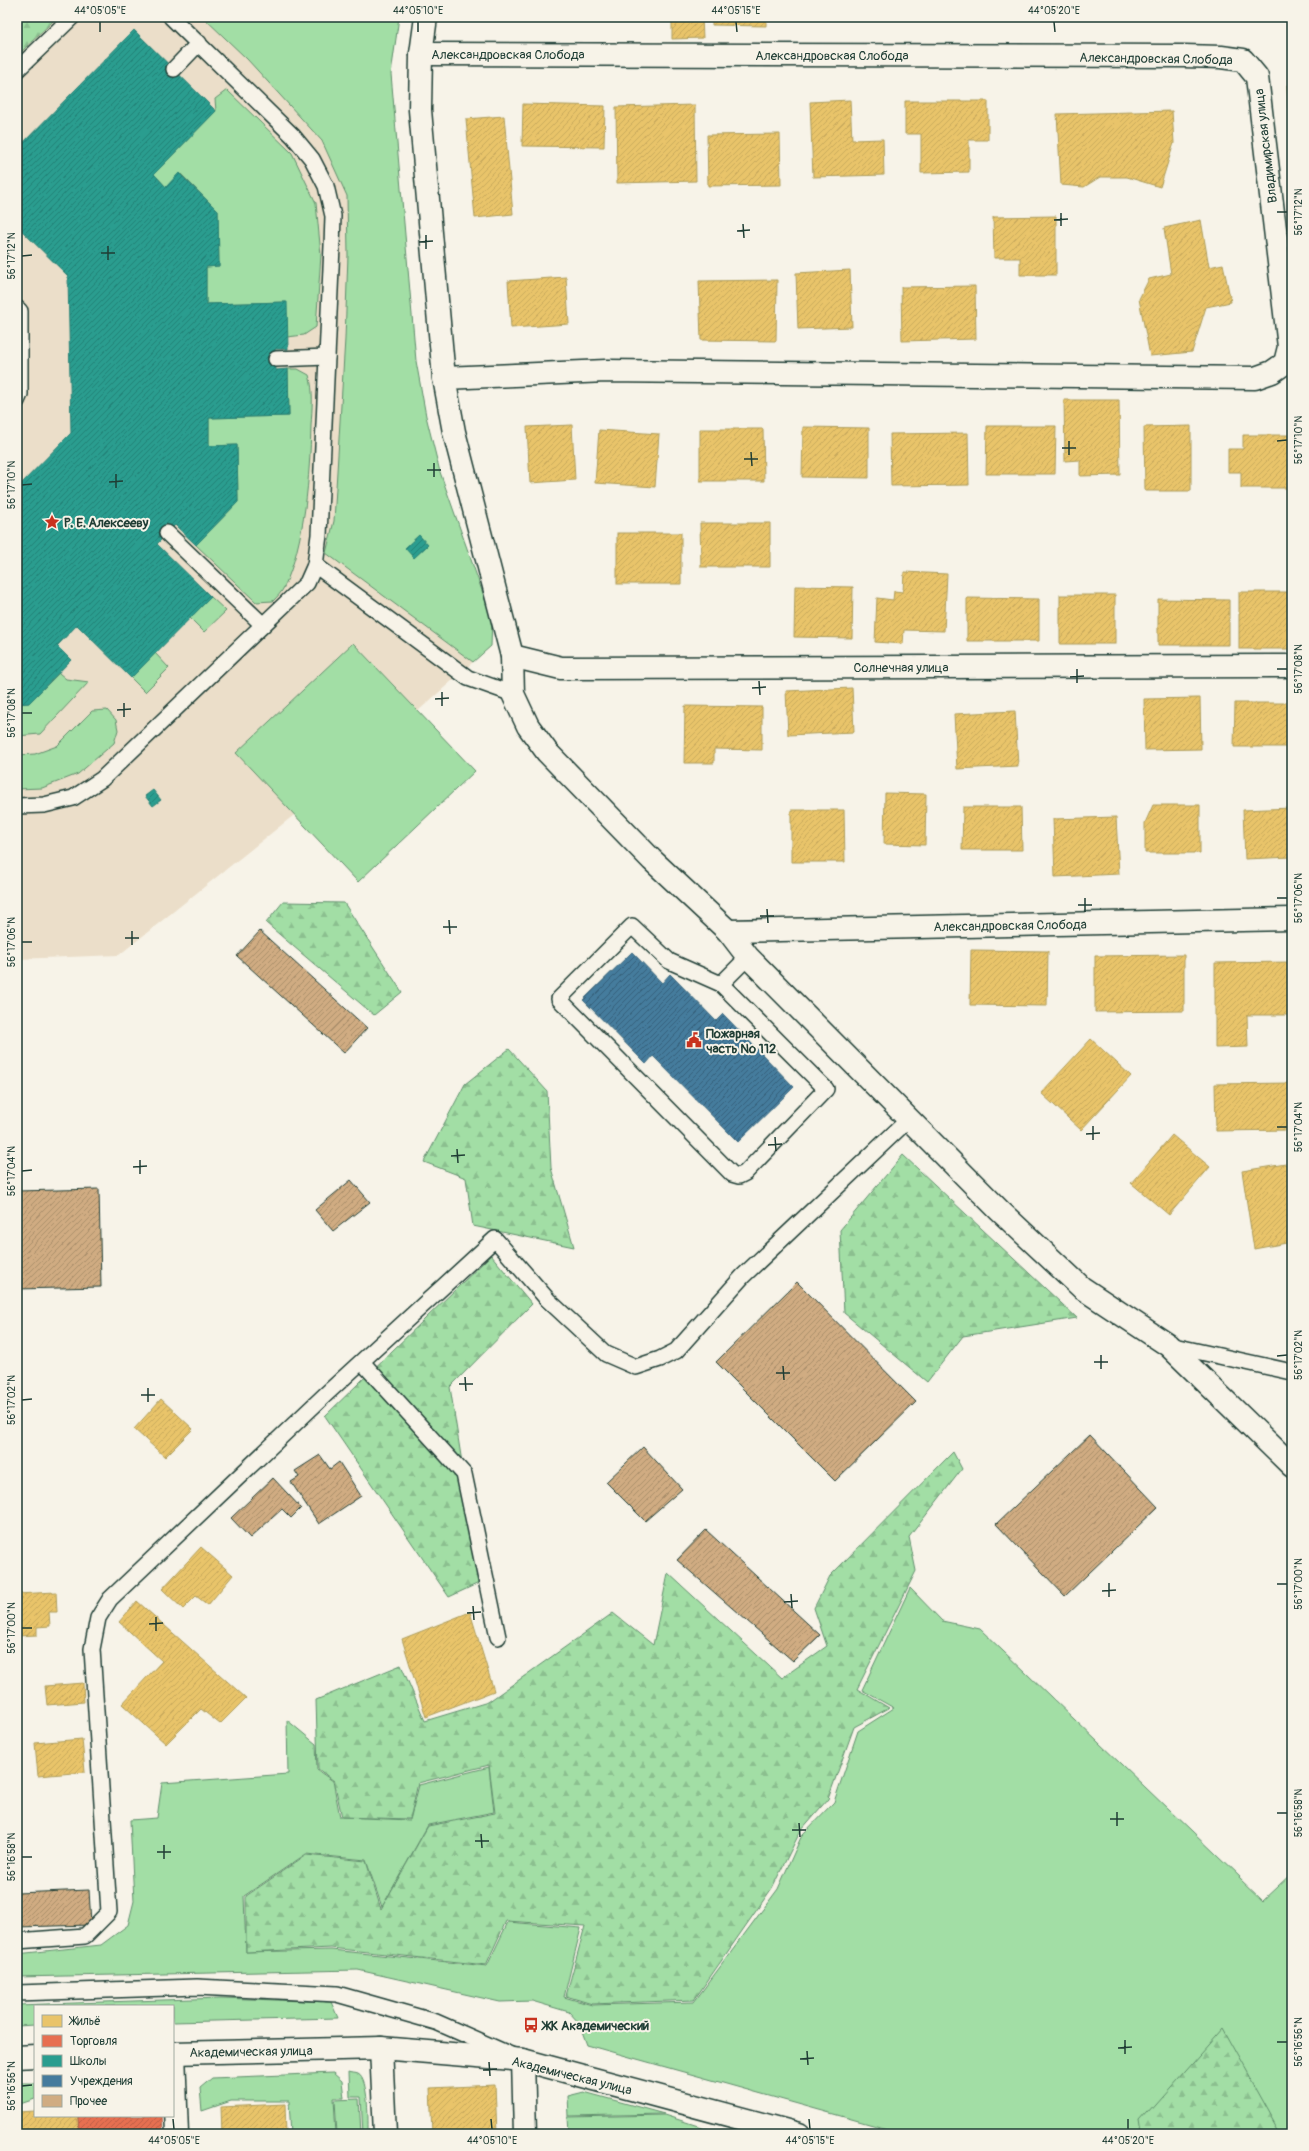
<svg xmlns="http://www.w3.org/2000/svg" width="1309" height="2151" viewBox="0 0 1309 2151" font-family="Pangolin,sans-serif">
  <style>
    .built { fill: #ebdec9 }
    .green { fill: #a2dea5; stroke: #608e6c }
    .forest { fill: url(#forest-firs); stroke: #608e6c }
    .homes { fill: url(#homes-hatch); stroke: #ac9c5a }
    .shops { fill: url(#shops-hatch); stroke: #ab6048 }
    .schools { fill: url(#schools-hatch); stroke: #278074 }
    .public { fill: url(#public-hatch); stroke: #3a687e }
    .building { fill: url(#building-hatch); stroke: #1f3d34 }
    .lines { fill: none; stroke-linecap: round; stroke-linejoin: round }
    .lane-casing { stroke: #1f3d34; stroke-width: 18 }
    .street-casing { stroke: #1f3d34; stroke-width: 25 }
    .lane { stroke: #f7f3e8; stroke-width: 15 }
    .street { stroke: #f7f3e8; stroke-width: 22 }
    .ticks { fill: none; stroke: #1f3d34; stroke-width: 1.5 }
    .labels { text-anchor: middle; stroke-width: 4; stroke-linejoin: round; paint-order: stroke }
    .street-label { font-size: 13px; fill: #1f3d34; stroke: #f7f3e8 }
    .poi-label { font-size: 13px; font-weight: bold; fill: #1f3d34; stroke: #f7f3e8; text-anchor: start }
    .neatline { fill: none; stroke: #1f3d34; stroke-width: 1.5 }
    .ticks-label { font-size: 10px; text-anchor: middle; fill: #1f3d34 }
  </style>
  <defs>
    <pattern id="forest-firs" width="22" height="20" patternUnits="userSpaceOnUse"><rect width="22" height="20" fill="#a2dea5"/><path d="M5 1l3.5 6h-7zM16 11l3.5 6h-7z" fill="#8bbf8f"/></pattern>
    <pattern id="homes-hatch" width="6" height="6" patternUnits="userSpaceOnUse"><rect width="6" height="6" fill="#e9c46a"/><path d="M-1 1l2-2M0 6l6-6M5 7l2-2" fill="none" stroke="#c7a95c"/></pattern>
    <pattern id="shops-hatch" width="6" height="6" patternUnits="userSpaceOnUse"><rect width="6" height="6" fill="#e76f51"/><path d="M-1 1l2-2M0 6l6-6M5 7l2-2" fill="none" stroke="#bb5c44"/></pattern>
    <pattern id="schools-hatch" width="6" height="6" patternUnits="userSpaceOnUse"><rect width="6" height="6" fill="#2a9d8f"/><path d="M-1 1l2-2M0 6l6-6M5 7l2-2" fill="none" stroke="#238176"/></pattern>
    <pattern id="public-hatch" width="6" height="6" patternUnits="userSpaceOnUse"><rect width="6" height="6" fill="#457b9d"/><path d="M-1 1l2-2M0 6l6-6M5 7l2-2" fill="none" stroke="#36617a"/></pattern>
    <pattern id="building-hatch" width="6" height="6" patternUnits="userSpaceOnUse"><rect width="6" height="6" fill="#d0ac82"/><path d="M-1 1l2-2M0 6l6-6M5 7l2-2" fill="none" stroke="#a88d6b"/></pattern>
  </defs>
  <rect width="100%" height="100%" fill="#f7f3e8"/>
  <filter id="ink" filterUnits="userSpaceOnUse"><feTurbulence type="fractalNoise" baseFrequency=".025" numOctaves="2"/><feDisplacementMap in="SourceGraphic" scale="8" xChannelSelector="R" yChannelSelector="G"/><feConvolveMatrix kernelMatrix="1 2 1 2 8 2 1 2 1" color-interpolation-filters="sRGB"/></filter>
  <g filter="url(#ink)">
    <!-- built -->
    <path class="built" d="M17 17H399L391 74 416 361 426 416 440 472 458 526 491 646 418 711 475 771 358 882 294 815 119 955 17 959Z"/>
    <!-- green -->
    <g class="green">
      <path d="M203 17H399L391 74 416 361 426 416 440 472 492 619 491 646 473 662 326 553 334 521 345 339 348 255 347 196 322 141 247 59Z"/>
      <path d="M227 90 292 153 316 203 321 255 316 327 304 335 287 337 286 302 206 304V267L219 266 218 211 180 173 166 187 154 174 216 111 215 99Z"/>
      <path d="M288 369H298L309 375C314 391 312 408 311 426 310 473 305 544 284 587 282 592 277 597 273 601L256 602 196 545 238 502 237 445 209 446V418L289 416Z"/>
      <path d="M211 597 226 611 204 632 190 618Z"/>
      <path d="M353 643 475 771 358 882 236 753Z"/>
      <path d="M155 653 169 668 145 692 131 678Z"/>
      <path d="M59 673 66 679 89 682 40 734 17 736V704L29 703Z"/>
      <path d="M107 710 116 720 118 730 114 743 78 774 42 788 17 789V755L35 754 57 746 92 711Z"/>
      <path d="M910 1588 942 1621 980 1629 1263 1900 1292 1873V2134H905L587 2045 579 2023 569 2012 532 2001 500 2002 358 1970 17 1977V1954L101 1945 128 1925 134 1901 130 1820 157 1818 162 1783 288 1774 287 1720 316 1744 317 1770 333 1781 340 1817 410 1820 419 1785 489 1767 494 1812 428 1825 382 1907 366 1860 306 1854 244 1896 246 1952 331 1950 487 1966 508 1922 581 1928 564 1997 592 2005 694 2002 778 1889 802 1835 834 1802 858 1731 894 1708 862 1690Z"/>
      <path d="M221 1998 331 2002 338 2018 173 2022V2006H35V2025L17 2026V2005Z"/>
      <path d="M349 2072C351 2073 356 2073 358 2074 369 2079 368 2122 368 2134H363L361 2097H350Z"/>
      <path d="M333 2073 342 2081 344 2098H334L336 2134H291L289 2101H231L202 2111 200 2088 212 2078Z"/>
      <path d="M17 2083H35V2099L17 2105Z"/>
      <path d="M584 2092 664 2114 569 2116 568 2096Z"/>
      <path d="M359 2099 361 2134H337L335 2100Z"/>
      <path d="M664 2115 723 2134H569L568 2117Z"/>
    </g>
    <!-- forest -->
    <g class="forest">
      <path d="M17 17H57L17 56Z"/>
      <path d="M283 902 344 903 402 992 374 1015 266 923Z"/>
      <path d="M509 1049 547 1091 551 1168 574 1247 473 1226 466 1178 424 1162 465 1084Z"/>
      <path d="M903 1155 1077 1318 963 1336 927 1382 844 1313 840 1230Z"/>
      <path d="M491 1255 532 1304 450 1387 481 1582 449 1597 325 1416Z"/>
      <path d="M953 1452 962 1469 909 1537 916 1571 857 1689 889 1708 854 1727 828 1799 801 1830 772 1888 694 2000 592 2004 566 1996 585 1926 506 1921 486 1965 331 1948 246 1952V1896L306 1855 366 1861 381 1909 428 1826 495 1813 489 1765 418 1783 410 1819 342 1817 334 1781 318 1769 316 1700 401 1665 425 1721 488 1702 613 1613 653 1645 668 1573 782 1678 827 1646 814 1608 830 1576Z"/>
      <path d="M1222 2028 1281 2134H1142L1140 2121Z"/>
    </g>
    <!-- homes -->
    <g class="homes">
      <path d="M672 17H702L703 38 672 39Z"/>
      <path d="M712 17H766V26L712 25Z"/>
      <path d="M1292 84V108H1288L1287 85Z"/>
      <path d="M850 100 852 140 883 139 884 175 813 177 810 102Z"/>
      <path d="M905 101H988V140H969V172L921 173V134H905Z"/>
      <path d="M523 104 605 106 604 147 522 146Z"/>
      <path d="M695 105 696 181 617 183 616 107Z"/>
      <path d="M1172 111 1174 143 1160 187 1127 177H1100L1084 187 1061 185 1057 114Z"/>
      <path d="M504 116 513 214 475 218 466 119Z"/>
      <path d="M780 134 781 185 708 186 707 135Z"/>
      <path d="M1056 216V275H1020V258H994L993 217Z"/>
      <path d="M1201 220 1209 267 1223 264 1231 302 1206 307 1192 352 1150 356 1139 299 1149 279 1171 274 1164 228Z"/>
      <path d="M850 270 852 327 798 329 796 273Z"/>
      <path d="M566 277 569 324 511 328 508 281Z"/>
      <path d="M777 280 776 341 701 340 699 281Z"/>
      <path d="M975 286 976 339 902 341 901 287Z"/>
      <path d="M1064 400H1119L1120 475 1080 476V460L1065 461Z"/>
      <path d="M572 425 575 480 530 483 527 427Z"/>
      <path d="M987 426H1056L1055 474H986Z"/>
      <path d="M1191 426V491H1145L1144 427Z"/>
      <path d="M803 427 869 428V478L802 477Z"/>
      <path d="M700 429H763L764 481H700Z"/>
      <path d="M599 430 659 434 655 487 595 483Z"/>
      <path d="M968 433 969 485 891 486 890 434Z"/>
      <path d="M1243 435H1290V448H1292L1290 488H1241V472H1228V449H1243Z"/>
      <path d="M700 523H770V567H701Z"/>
      <rect x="617" y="533" width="64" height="51"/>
      <path d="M904 572 947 574 944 631 904 630 903 644 875 642 877 598 893 600 894 591 903 592Z"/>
      <path d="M795 586 853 587 852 638 794 637Z"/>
      <rect x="1239" y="592" width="53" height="57"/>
      <rect x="1060" y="595" width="55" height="49"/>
      <path d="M967 598 1039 599V641H967Z"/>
      <path d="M1158 599 1229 600V645H1158Z"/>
      <path d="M852 688 854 732 788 735 786 691Z"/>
      <path d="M1200 698 1201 749 1145 750 1144 699Z"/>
      <path d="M1235 703H1292V747H1234Z"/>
      <path d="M685 706 762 707V750L714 749V763H684Z"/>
      <path d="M1015 711 1018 766 957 769 954 714Z"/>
      <path d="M885 793 926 794 925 845 884 844Z"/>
      <path d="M1153 805H1200V853H1145V823Z"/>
      <path d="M963 807H1021L1022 850H962Z"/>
      <path d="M1292 808V857L1245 859 1243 810Z"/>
      <path d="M791 810H844L845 862H791Z"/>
      <path d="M1116 817 1119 874 1055 877 1053 819Z"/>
      <path d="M971 950 1048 951 1047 1006 970 1005Z"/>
      <path d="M1184 955V1011L1095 1012V956Z"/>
      <path d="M1292 962V1015H1247L1248 1047 1215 1048V963Z"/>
      <path d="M1091 1039 1131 1076 1081 1130 1041 1093Z"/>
      <path d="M1292 1083V1130L1216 1131 1215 1084Z"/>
      <path d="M1172 1135 1210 1167 1169 1215 1131 1183Z"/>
      <path d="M1292 1163V1242L1254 1249 1242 1171Z"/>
      <path d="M161 1399 193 1429 165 1457 134 1429Z"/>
      <path d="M201 1547 233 1575 208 1605 196 1596 183 1609 162 1589Z"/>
      <path d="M56 1592 57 1612H49L50 1626 37 1627V1635L17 1636V1594Z"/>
      <path d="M137 1601 246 1698 220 1724 201 1709 166 1744 122 1704 162 1661 119 1622Z"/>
      <path d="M470 1612 494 1691 426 1717 402 1639Z"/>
      <path d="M83 1683 84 1702 47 1705 45 1686Z"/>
      <path d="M82 1739 85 1772 38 1776 35 1743Z"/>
      <path d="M495 2085 497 2134H432L430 2088Z"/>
      <path d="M285 2104 286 2134H222L221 2107Z"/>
      <path d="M35 2111V2116H78L79 2134H17V2112Z"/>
    </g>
    <!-- shops -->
    <path class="shops" d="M78 2116H162L163 2134H79Z"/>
    <!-- schools -->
    <g class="schools">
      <path d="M134 30 216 111 154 174 166 187 179 173 218 211 219 266 206 267V304L287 302 288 349H275L276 370 288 369 289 416 209 418V446L237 445 238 502 196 545 175 525 157 544 211 597 131 678 77 625 57 646 71 660 29 703 17 704V488L71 433 68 276 17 226V149Z"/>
      <path d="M419 535 428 545 414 558 405 548Z"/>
      <path d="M153 790 161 800 153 806 145 796Z"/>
    </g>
    <!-- public -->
    <path class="public" d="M632 952 662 983 670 974 716 1021 723 1014 794 1087 738 1142 653 1056 646 1064 583 1000Z"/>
    <!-- building -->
    <g class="building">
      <path d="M260 931 367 1028 344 1053 237 956Z"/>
      <path d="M351 1180 370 1202 333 1231 315 1210Z"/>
      <path d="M99 1189 101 1287 17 1289V1191Z"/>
      <path d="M797 1282 916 1402 835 1481 716 1362Z"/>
      <path d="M1090 1435 1158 1507 1065 1596 996 1524Z"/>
      <path d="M643 1447 682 1489 645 1521 606 1482Z"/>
      <path d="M320 1455 330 1469 339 1462 361 1496 319 1524 291 1482 299 1477 295 1471Z"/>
      <path d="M273 1478 301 1508 291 1518 282 1509 250 1538 231 1518Z"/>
      <path d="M706 1530 820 1635 793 1661 677 1560Z"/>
      <path d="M89 1890 91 1925 17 1927V1893Z"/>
    </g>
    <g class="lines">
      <!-- lane casing -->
      <g class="lane-casing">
        <g id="lane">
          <path d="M174 69 199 43"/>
          <path d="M17 70 72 17"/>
          <path d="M17 308 20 311V394L17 401"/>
          <path d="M276 359 327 357"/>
          <path d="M167 533 263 625"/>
          <path d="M315 565 468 678 513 694"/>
          <path d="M17 806 44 805 73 798 102 779 307 583 315 565 319 535 332 246 333 216 326 186 312 159 293 136 171 17"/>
          <path d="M632 926 669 961 721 984 826 1089 745 1173 739 1176 732 1174 559 999Z"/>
          <path d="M721 984 748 957"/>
          <path d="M1169 1345 1292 1372"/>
          <path d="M362 1362 464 1474 498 1637"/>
          <path d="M17 1941 85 1936 109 1912 92 1649 98 1618 110 1599 325 1395 495 1239 548 1300 606 1354 636 1367 660 1359 676 1351 743 1276 909 1119"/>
          <path d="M17 1993 197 1987 337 1994 436 2022 511 2055"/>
        </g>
      </g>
      <!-- street casing -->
      <g class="street-casing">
        <g id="street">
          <path d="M426 17 421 54 420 110 444 378 454 432 512 656 513 694 528 726 547 752 652 860 728 931 748 957 1000 1211 1082 1288 1168 1345 1292 1466"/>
          <path d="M421 54 1184 56 1221 57 1243 60 1257 77 1289 347 1285 363 1272 372 1255 378 606 371 444 378"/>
          <path d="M512 656 561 668 1292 666"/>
          <path d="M728 931 1292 919"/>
          <path d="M381 2048 385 2134"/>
          <path d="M173 2053 381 2048 523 2060 799 2134"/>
          <path d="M174 2053 177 2134"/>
          <path d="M17 2057 35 2056"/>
          <path d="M523 2060 525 2134"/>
        </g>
      </g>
      <!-- lane -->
      <use href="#lane" class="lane"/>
      <!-- street -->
      <use href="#street" class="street"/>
    </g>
  </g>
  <!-- ticks -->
  <path class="ticks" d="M100 22V32M418 22V32M736 22 737 32M1054 22 1055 32M1277 212H1287M1061 213V226M1054 220 1068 219M743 224 744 238M737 231 750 230M426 235V249M419 242 433 241M108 246V260M101 253H115M22 256 32 255M1069 441V455M1277 441 1287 440M1062 448H1076M751 452 752 466M744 459H758M434 463V477M427 470H441M116 474V488M109 482 123 481M22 485 32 484M1077 669V683M1277 669H1287M1070 677 1084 676M759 681 760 695M752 688 766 687M442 692V706M435 699 449 698M124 703V717M117 710 131 709M22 713H32M1085 898V912M1277 898H1287M1078 905H1092M767 909 768 923M760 916H774M449 920 450 934M443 927H457M132 931V945M125 938H139M22 942H32M1093 1126V1140M1277 1127H1287M1086 1134 1100 1133M775 1137 776 1151M768 1145 782 1144M457 1149 458 1163M451 1156 465 1155M140 1160V1174M133 1167 147 1166M22 1171 32 1170M1101 1355V1369M1277 1356 1287 1355M1094 1362H1108M783 1366 784 1380M776 1373H790M465 1377 466 1391M459 1384H473M148 1388V1402M141 1395H155M22 1400 32 1399M1109 1583V1597M1277 1584H1287M1102 1591 1116 1590M791 1594 792 1608M784 1602 798 1601M473 1606 474 1620M467 1613 481 1612M156 1617V1631M149 1624 163 1623M22 1628H32M1117 1812V1826M1277 1813H1287M1110 1819H1124M799 1823 800 1837M792 1830H806M481 1834 482 1848M475 1841H489M164 1845V1859M157 1852H171M22 1857H32M1125 2040V2054M1277 2042H1287M1118 2048 1132 2047M807 2051 808 2065M800 2059 814 2058M489 2062 490 2076M483 2070 497 2069M22 2086 32 2085M173 2119 174 2129M491 2119 492 2129M809 2119 810 2129M1128 2119V2129"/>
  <!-- icons -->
  <defs>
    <g id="sight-bare" transform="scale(1.2)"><path d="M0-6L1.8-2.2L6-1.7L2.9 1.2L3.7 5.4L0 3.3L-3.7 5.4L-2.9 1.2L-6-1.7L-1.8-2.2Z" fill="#c8321e" stroke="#f7f3e8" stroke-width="2.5" paint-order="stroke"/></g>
    <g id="civic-bare" transform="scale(1.2)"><path d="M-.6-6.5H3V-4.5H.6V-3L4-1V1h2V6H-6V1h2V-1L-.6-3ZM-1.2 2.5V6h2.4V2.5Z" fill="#c8321e" stroke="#f7f3e8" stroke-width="2.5" paint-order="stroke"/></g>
    <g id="bus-bare" transform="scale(1.2)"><path d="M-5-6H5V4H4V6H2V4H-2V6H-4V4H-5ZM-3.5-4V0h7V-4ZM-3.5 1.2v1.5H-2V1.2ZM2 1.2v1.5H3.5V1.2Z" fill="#c8321e" stroke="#f7f3e8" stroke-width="2.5" paint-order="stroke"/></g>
  </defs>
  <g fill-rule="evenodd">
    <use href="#sight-bare" x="52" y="522"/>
    <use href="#civic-bare" x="694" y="1040"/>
    <use href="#bus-bare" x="531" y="2025"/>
  </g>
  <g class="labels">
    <!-- street labels -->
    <g class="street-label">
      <text x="508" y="59">Александровская Слобода</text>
      <text x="832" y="60">Александровская Слобода</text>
      <text transform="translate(1156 58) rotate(1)" y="5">Александровская Слобода</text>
      <text transform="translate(1265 146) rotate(-97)" y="5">Владимирская улица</text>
      <text x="901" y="672">Солнечная улица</text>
      <text transform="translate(1010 925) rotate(-1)" y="5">Александровская Слобода</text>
      <text transform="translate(251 2051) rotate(-1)" y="5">Академическая улица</text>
      <text transform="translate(572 2075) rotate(14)" y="5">Академическая улица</text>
    </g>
    <!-- poi labels -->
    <g class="poi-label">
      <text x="64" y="527">Р. Е. Алексееву</text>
      <text x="706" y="1038">Пожарная<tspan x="706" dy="15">часть № 112</tspan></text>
      <text x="543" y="2030">ЖК Академический</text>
    </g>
  </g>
  <!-- margin -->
  <rect width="1309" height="2151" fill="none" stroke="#f7f3e8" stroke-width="44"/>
  <!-- legend -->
  <rect x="34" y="2005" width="140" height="112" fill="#f7f3e8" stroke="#a1aaa0"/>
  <rect x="42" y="2015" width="20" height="12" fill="#e9c46a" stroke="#a1aaa0"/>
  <text x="70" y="2025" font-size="12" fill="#1f3d34">Жильё</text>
  <rect x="42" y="2035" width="20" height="12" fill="#e76f51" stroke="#a1aaa0"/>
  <text x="70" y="2045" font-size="12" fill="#1f3d34">Торговля</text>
  <rect x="42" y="2055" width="20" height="12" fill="#2a9d8f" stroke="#a1aaa0"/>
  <text x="70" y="2065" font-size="12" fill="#1f3d34">Школы</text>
  <rect x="42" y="2075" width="20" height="12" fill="#457b9d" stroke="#a1aaa0"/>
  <text x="70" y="2085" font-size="12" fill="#1f3d34">Учреждения</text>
  <rect x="42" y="2095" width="20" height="12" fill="#d0ac82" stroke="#a1aaa0"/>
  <text x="70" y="2105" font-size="12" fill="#1f3d34">Прочее</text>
  <rect x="22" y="22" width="1265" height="2107" class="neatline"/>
  <g class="ticks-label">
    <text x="100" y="14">44°05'05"E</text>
    <text x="418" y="14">44°05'10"E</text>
    <text x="736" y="14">44°05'15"E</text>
    <text x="1054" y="14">44°05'20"E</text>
    <text transform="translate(1298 212) rotate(-90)" y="4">56°17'12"N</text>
    <text transform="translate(11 256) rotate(-90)" y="4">56°17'12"N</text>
    <text transform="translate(1298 440) rotate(-90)" y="4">56°17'10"N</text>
    <text transform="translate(11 485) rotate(-90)" y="4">56°17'10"N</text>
    <text transform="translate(1298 669) rotate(-90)" y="4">56°17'08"N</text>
    <text transform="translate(11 713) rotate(-90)" y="4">56°17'08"N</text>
    <text transform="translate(1298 898) rotate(-90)" y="4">56°17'06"N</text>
    <text transform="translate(11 942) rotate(-90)" y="4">56°17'06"N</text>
    <text transform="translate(1298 1127) rotate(-90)" y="4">56°17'04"N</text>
    <text transform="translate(11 1171) rotate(-90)" y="4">56°17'04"N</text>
    <text transform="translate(1298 1355) rotate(-90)" y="4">56°17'02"N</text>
    <text transform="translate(11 1400) rotate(-90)" y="4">56°17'02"N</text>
    <text transform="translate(1298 1584) rotate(-90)" y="4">56°17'00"N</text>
    <text transform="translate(11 1628) rotate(-90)" y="4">56°17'00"N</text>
    <text transform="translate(1298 1813) rotate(-90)" y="4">56°16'58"N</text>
    <text transform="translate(11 1857) rotate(-90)" y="4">56°16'58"N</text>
    <text transform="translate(1298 2042) rotate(-90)" y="4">56°16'56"N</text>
    <text transform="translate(11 2086) rotate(-90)" y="4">56°16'56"N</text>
    <text x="174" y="2144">44°05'05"E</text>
    <text x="492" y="2144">44°05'10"E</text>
    <text x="810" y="2144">44°05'15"E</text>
    <text x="1128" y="2144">44°05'20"E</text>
  </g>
</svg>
